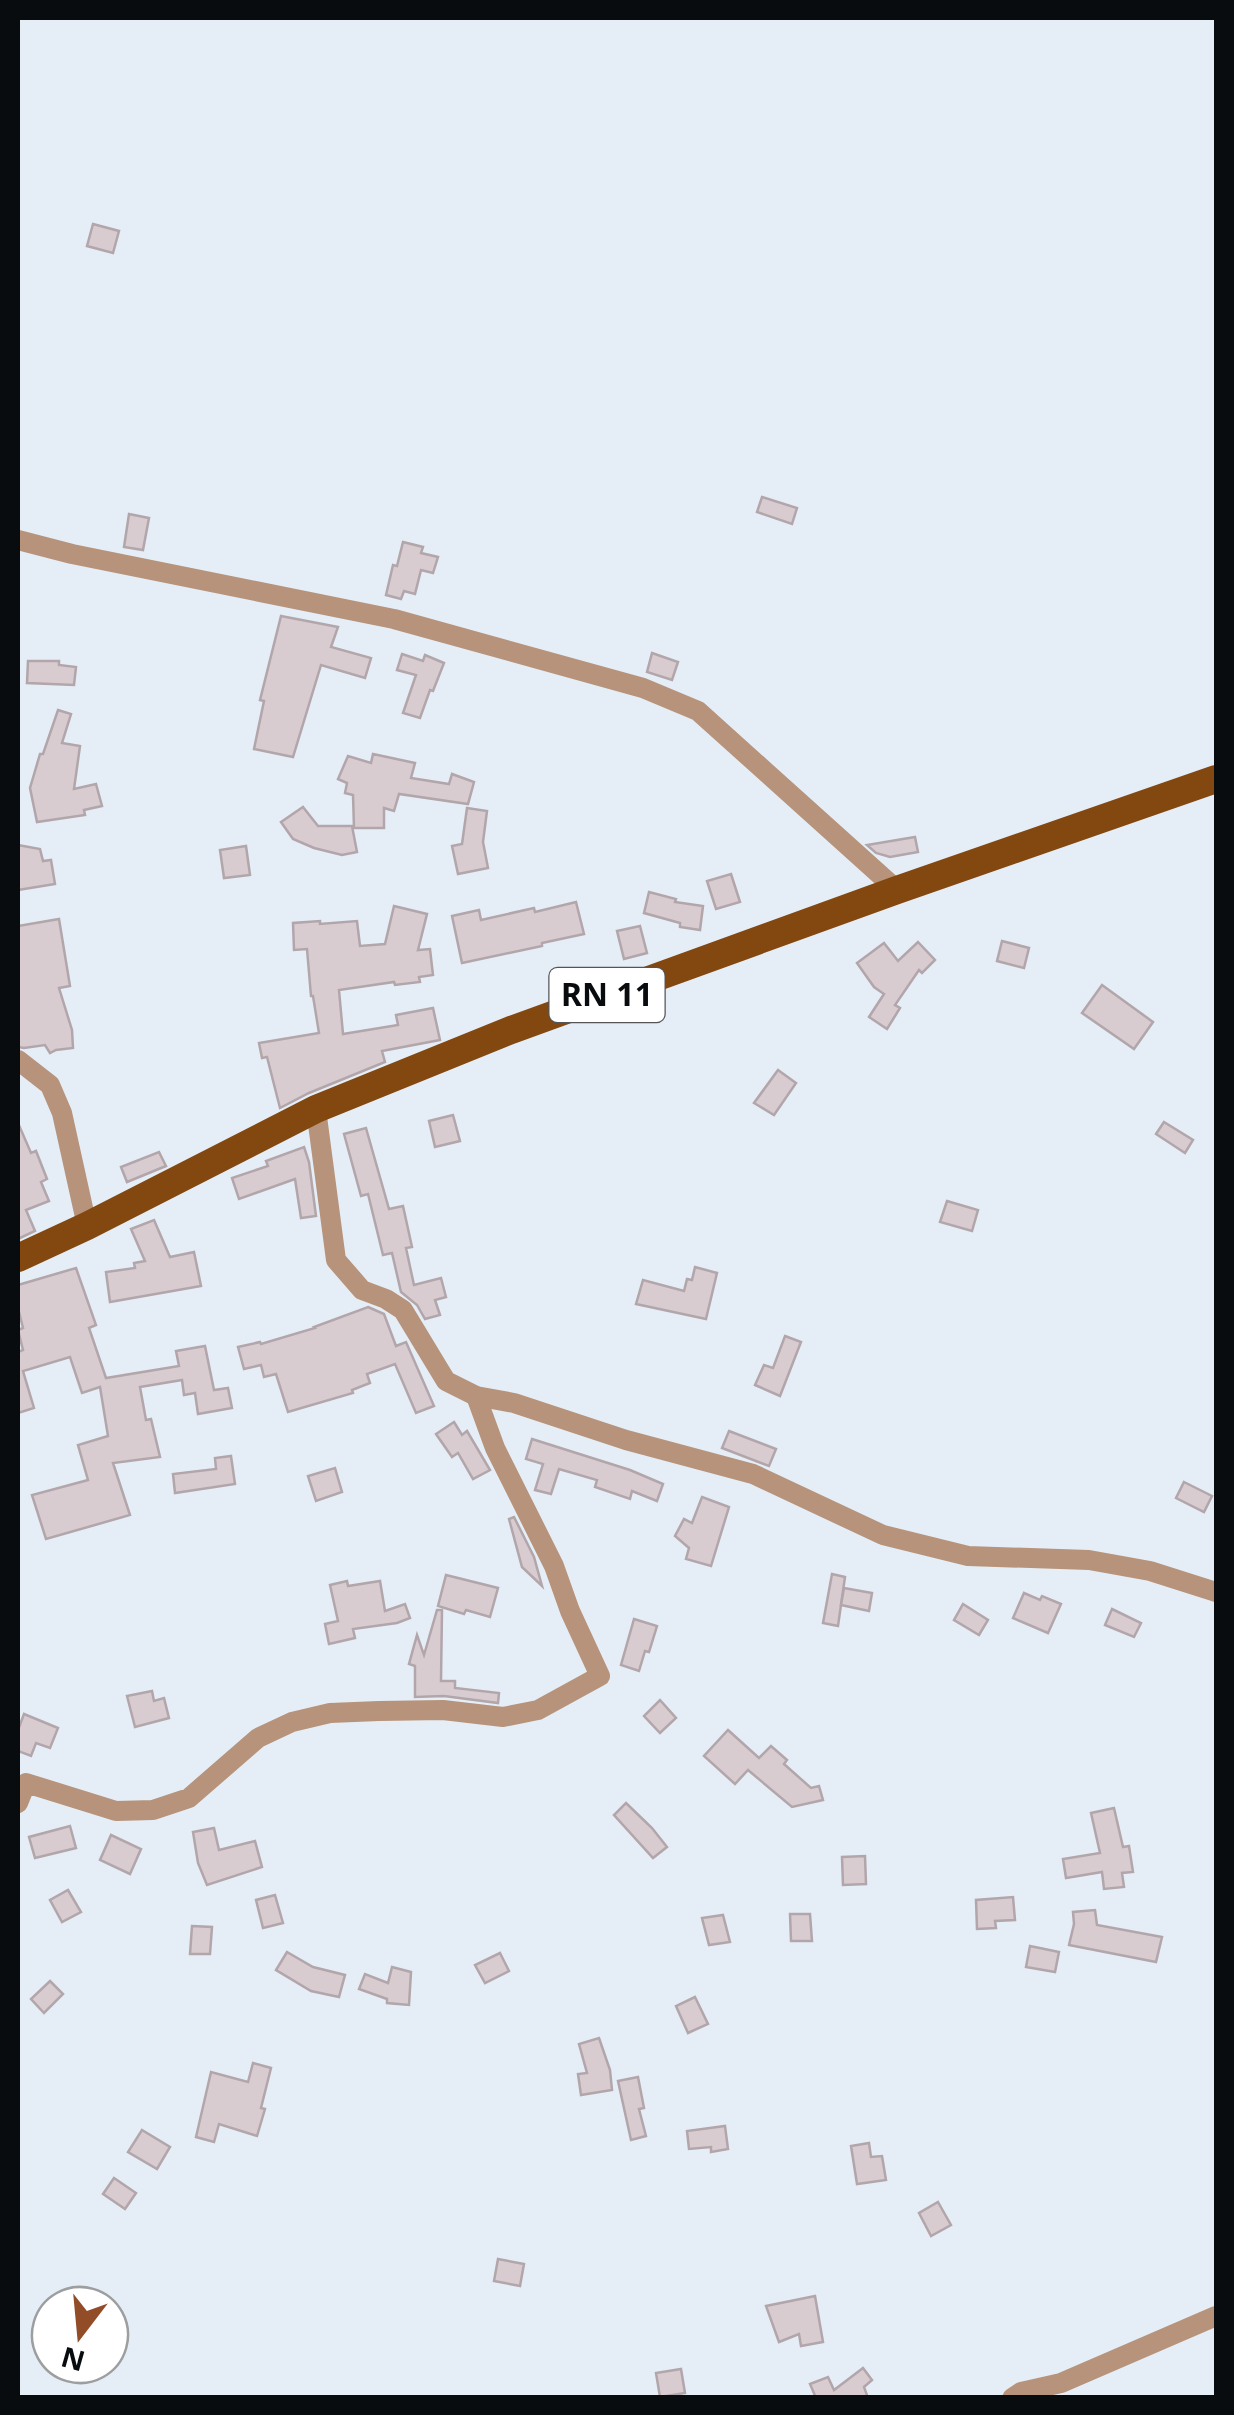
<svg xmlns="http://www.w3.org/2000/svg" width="1234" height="2415" viewBox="0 0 1234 2415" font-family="'Noto Sans',sans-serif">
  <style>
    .building { fill: #d8ccd1; stroke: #b2a6ab; stroke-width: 2.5 }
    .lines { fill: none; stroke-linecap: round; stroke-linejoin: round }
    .minor { stroke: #b6937a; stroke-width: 20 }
    .primary { stroke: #834710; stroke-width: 28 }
    .labels { text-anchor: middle; stroke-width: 8; stroke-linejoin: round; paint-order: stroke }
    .shield { fill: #fff; stroke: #535557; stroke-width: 2.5 }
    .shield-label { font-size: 32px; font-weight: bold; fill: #090c0f }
  </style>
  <rect width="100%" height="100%" fill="#e5eef7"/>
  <!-- building -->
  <g class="building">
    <path d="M93 224 119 231 113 253 87 246Z"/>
    <path d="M762 497 797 508 792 524 757 512Z"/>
    <path d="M129 514 149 518 143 550 124 547Z"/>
    <path d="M403 542 423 547 421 553 438 557 433 573 421 570 415 594 404 591 401 599 386 595 393 565 397 566Z"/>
    <path d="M281 616 338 627 331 647 371 658 365 678 321 665 293 757 254 749 264 701 260 700Z"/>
    <path d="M652 653 678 662 672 680 647 672Z"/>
    <path d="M402 654 423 661 425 655 444 663 433 691 430 690 420 718 403 713 416 675 397 670Z"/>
    <path d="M28 661H59V665L76 667 74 685 27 683Z"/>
    <path d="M58 710 71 714 62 743 80 746 74 789 96 784 102 806 84 810 85 815 37 822 30 788 40 754H43Z"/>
    <path d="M373 754 415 763 411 778 449 784 452 774 474 782 468 804 399 794 394 811 384 808V828H354L353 795 345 793 347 783 338 779 348 756 371 763Z"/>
    <path d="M303 807 318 826H352L357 852 342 855 314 848 293 839 281 822Z"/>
    <path d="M467 808 487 811 483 842 488 868 458 874 452 846 462 844Z"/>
    <path d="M915 837 918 852 890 857 876 853 867 845Z"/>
    <path d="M18 845 40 849 43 861 51 860 55 884 18 890Z"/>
    <path d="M246 846 250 875 224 878 220 850Z"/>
    <path d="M731 874 740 902 716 909 707 881Z"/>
    <path d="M649 892 676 899 675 902 703 906 700 930 680 927V923L644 913Z"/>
    <path d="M576 902 584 934 542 943V946L462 963 452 916 479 910 481 920 534 908 535 912Z"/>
    <path d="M394 906 427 914 418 950 430 949 433 975 419 977 420 982 395 985 394 982 339 990 343 1034 398 1025 396 1015 433 1008 440 1040 382 1051 385 1062 309 1093 280 1108 267 1057 262 1058 259 1043 319 1033 313 996H311L307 949 294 950 293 923 320 921V924L357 921 360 946 385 944Z"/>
    <path d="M59 919 70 986 59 988 72 1030 73 1048 56 1050 50 1053 45 1045 24 1048 18 1047V926Z"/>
    <path d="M640 926 647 953 624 959 617 931Z"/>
    <path d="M1002 941 1029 948 1024 968 997 961Z"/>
    <path d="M918 942 935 960 922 973 919 970 895 1005 900 1008 887 1029 869 1017 884 994 874 987 857 963 884 943 898 961Z"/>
    <path d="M1102 985 1153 1022 1134 1049 1082 1013Z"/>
    <path d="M778 1070 796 1083 774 1115 754 1103Z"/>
    <path d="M453 1115 460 1141 435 1147 429 1121Z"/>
    <path d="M1164 1122 1193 1140 1185 1153 1156 1134Z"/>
    <path d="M18 1123 31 1153 36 1151 47 1179 41 1182 49 1201 26 1210 35 1231 18 1239Z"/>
    <path d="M366 1128 389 1209 403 1206 412 1247 406 1248 414 1285 441 1278 446 1297 435 1300 440 1315 425 1319 417 1305 401 1292 392 1253 383 1255 368 1194 361 1196 344 1134Z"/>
    <path d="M304 1147 309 1162 316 1216 301 1218 295 1179 239 1199 232 1178 268 1166 266 1161Z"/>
    <path d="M159 1152 166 1166 127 1182 121 1167Z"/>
    <path d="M947 1201 978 1210 972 1231 940 1222Z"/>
    <path d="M154 1220 170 1257 194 1252 201 1286 110 1302 106 1272 135 1268 134 1263 145 1261 131 1229Z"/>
    <path d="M695 1267 717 1273 706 1319 636 1304 643 1280 684 1291 687 1279 692 1280Z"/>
    <path d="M76 1268 96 1325 89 1328 106 1378 179 1366 176 1351 205 1346 214 1390 228 1388 232 1408 198 1414 195 1393 184 1395 182 1380 140 1387 146 1420 151 1419 160 1457 113 1463 130 1515 46 1539 32 1495 88 1480 78 1445 108 1436 100 1387 82 1393 70 1357 23 1371 34 1408 18 1413V1352L23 1350 18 1330 23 1328 18 1308V1285Z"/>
    <path d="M368 1307 384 1314 396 1346 406 1342 434 1406 416 1413 395 1364 367 1374 370 1383 352 1390 353 1393 288 1412 276 1374 264 1377 261 1365 244 1369 238 1347 260 1342 261 1344 315 1328 314 1327Z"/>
    <path d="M785 1336 801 1342 780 1396 755 1385 764 1365 773 1368Z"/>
    <path d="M454 1422 462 1435 467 1431 490 1470 473 1479 458 1453 452 1457 436 1434Z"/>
    <path d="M729 1431 776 1449 769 1466 722 1448Z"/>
    <path d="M532 1439 630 1470 663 1484 657 1501 632 1491 630 1499 595 1487 597 1480 559 1469 551 1494 535 1490 543 1464 526 1459Z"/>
    <path d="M231 1456 235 1484 175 1493 173 1474 216 1469 215 1458Z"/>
    <path d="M335 1468 342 1492 316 1501 308 1476Z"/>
    <path d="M1184 1482 1212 1496 1204 1512 1176 1498Z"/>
    <path d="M702 1497 729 1507 711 1566 686 1559 689 1548 675 1536 684 1519 692 1523Z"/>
    <path d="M514 1517 534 1557 542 1586 522 1567 509 1519Z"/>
    <path d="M832 1574 845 1577 838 1626 823 1623Z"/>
    <path d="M446 1575 498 1588 490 1617 466 1610 464 1614 438 1606Z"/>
    <path d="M347 1581 348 1586 380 1581 385 1611 405 1604 410 1618 397 1623 353 1629 355 1638 329 1644 325 1624 338 1621 330 1585Z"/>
    <path d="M844 1588 872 1593 869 1611 841 1605Z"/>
    <path d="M1024 1593 1040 1600 1042 1596 1061 1604 1048 1633 1013 1618Z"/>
    <path d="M963 1604 988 1620 979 1635 954 1620Z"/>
    <path d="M1112 1609 1141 1623 1134 1637 1105 1625Z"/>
    <path d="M437 1610H442L441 1681H455V1688L499 1693 498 1703 444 1696 415 1697V1666L409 1664 417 1635 424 1655Z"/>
    <path d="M634 1619 657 1626 649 1652 645 1651 639 1671 621 1665Z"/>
    <path d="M152 1691 154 1701 164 1698 169 1718 135 1727 127 1696Z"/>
    <path d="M660 1700 676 1718 660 1733 644 1716Z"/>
    <path d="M24 1714 58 1728 50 1748 36 1743 31 1756 18 1751V1730Z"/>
    <path d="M728 1730 759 1758 771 1746 787 1760 784 1764 811 1788 819 1786 823 1800 792 1807 748 1770 735 1784 704 1756Z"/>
    <path d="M626 1803 652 1828 667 1847 653 1858 614 1815Z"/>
    <path d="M1114 1808 1123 1847 1129 1846 1133 1872 1122 1873 1124 1887 1104 1889 1102 1872 1066 1878 1063 1859 1100 1853 1091 1813Z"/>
    <path d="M70 1826 76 1848 35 1858 29 1837Z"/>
    <path d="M214 1828 219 1850 255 1841 262 1867 207 1885 198 1863 193 1832Z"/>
    <path d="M111 1835 141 1849 130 1874 100 1860Z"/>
    <path d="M865 1856 866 1884 843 1885 842 1857Z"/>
    <path d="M68 1890 81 1912 62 1922 50 1900Z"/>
    <path d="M275 1895 283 1923 263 1928 256 1900Z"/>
    <path d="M1013 1897 1015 1920 995 1921 996 1928 977 1929 976 1900Z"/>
    <path d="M1095 1910 1097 1925 1162 1937 1156 1962 1069 1945 1074 1924 1073 1912Z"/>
    <path d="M790 1914H810L812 1941H791Z"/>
    <path d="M723 1915 730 1942 709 1945 702 1918Z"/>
    <path d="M192 1926 212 1927 210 1954H190Z"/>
    <path d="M1030 1946 1059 1952 1055 1972 1026 1967Z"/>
    <path d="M287 1952 313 1967 345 1975 339 1997 311 1991 276 1970Z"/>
    <path d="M500 1953 509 1971 485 1983 475 1965Z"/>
    <path d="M392 1967 411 1972 409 2005 387 2003V1999L359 1989 365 1974 388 1983Z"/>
    <path d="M50 1981 63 1994 44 2013 31 1999Z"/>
    <path d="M695 1997 708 2024 688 2033 676 2006Z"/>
    <path d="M599 2038 610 2070 612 2090 581 2095 578 2074 587 2073 579 2044Z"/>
    <path d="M253 2063 271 2068 261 2108 265 2109 257 2136 219 2124 214 2142 196 2137 211 2072 248 2082Z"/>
    <path d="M638 2077 644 2108 639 2109 646 2136 631 2140 618 2081Z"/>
    <path d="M725 2126 728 2149 711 2152V2147L689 2149 687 2131Z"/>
    <path d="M142 2130 170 2147 157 2169 128 2152Z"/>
    <path d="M869 2143 871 2157 882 2156 886 2180 857 2184 851 2146Z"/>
    <path d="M114 2178 136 2193 125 2209 103 2194Z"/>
    <path d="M938 2202 951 2225 931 2236 919 2213Z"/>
    <path d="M498 2259 524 2264 520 2286 494 2281Z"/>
    <path d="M815 2296 823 2342 801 2346 799 2334 779 2342 766 2306Z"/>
    <path d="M863 2368 872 2380 864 2387 868 2398H816L810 2384 828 2377 834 2390Z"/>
    <path d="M681 2369 685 2393 660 2397 656 2373Z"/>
  </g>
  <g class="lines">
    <!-- minor -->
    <g class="minor">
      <path d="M18 540 72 554 394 619 643 688 698 711 897 890"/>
      <path d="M18 1060 50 1085 62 1113 87 1226"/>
      <path d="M316 1109 336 1260 362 1290 386 1299 403 1310 446 1381 476 1396 514 1403 626 1440 753 1474 883 1535 968 1556 1089 1560 1150 1571 1216 1592"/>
      <path d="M18 1803 26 1783 116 1811 153 1810 189 1798 258 1738 292 1722 330 1713 379 1711 443 1710 503 1717 538 1710 600 1676 570 1611 554 1566 495 1448 476 1396"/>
      <path d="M1012 2398 1021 2392 1061 2383 1216 2316"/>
    </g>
    <!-- primary -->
    <path class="primary" d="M18 1258 87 1226 316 1109 511 1030 897 890 1216 779"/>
  </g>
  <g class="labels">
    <!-- shield labels -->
    <rect class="shield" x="549.5" y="968" width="115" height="54" rx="8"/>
    <g class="shield-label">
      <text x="607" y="1006">RN 11</text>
    </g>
  </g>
  <!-- border -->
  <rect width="1234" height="2415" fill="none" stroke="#090c0f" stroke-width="40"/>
  <!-- north arrow -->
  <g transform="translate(80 2335) rotate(196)"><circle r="48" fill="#ffffff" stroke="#9d9e9f" stroke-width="2.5"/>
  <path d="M0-8L18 38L0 25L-18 38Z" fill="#934c28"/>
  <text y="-15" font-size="28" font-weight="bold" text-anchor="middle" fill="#090c0f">N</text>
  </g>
</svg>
